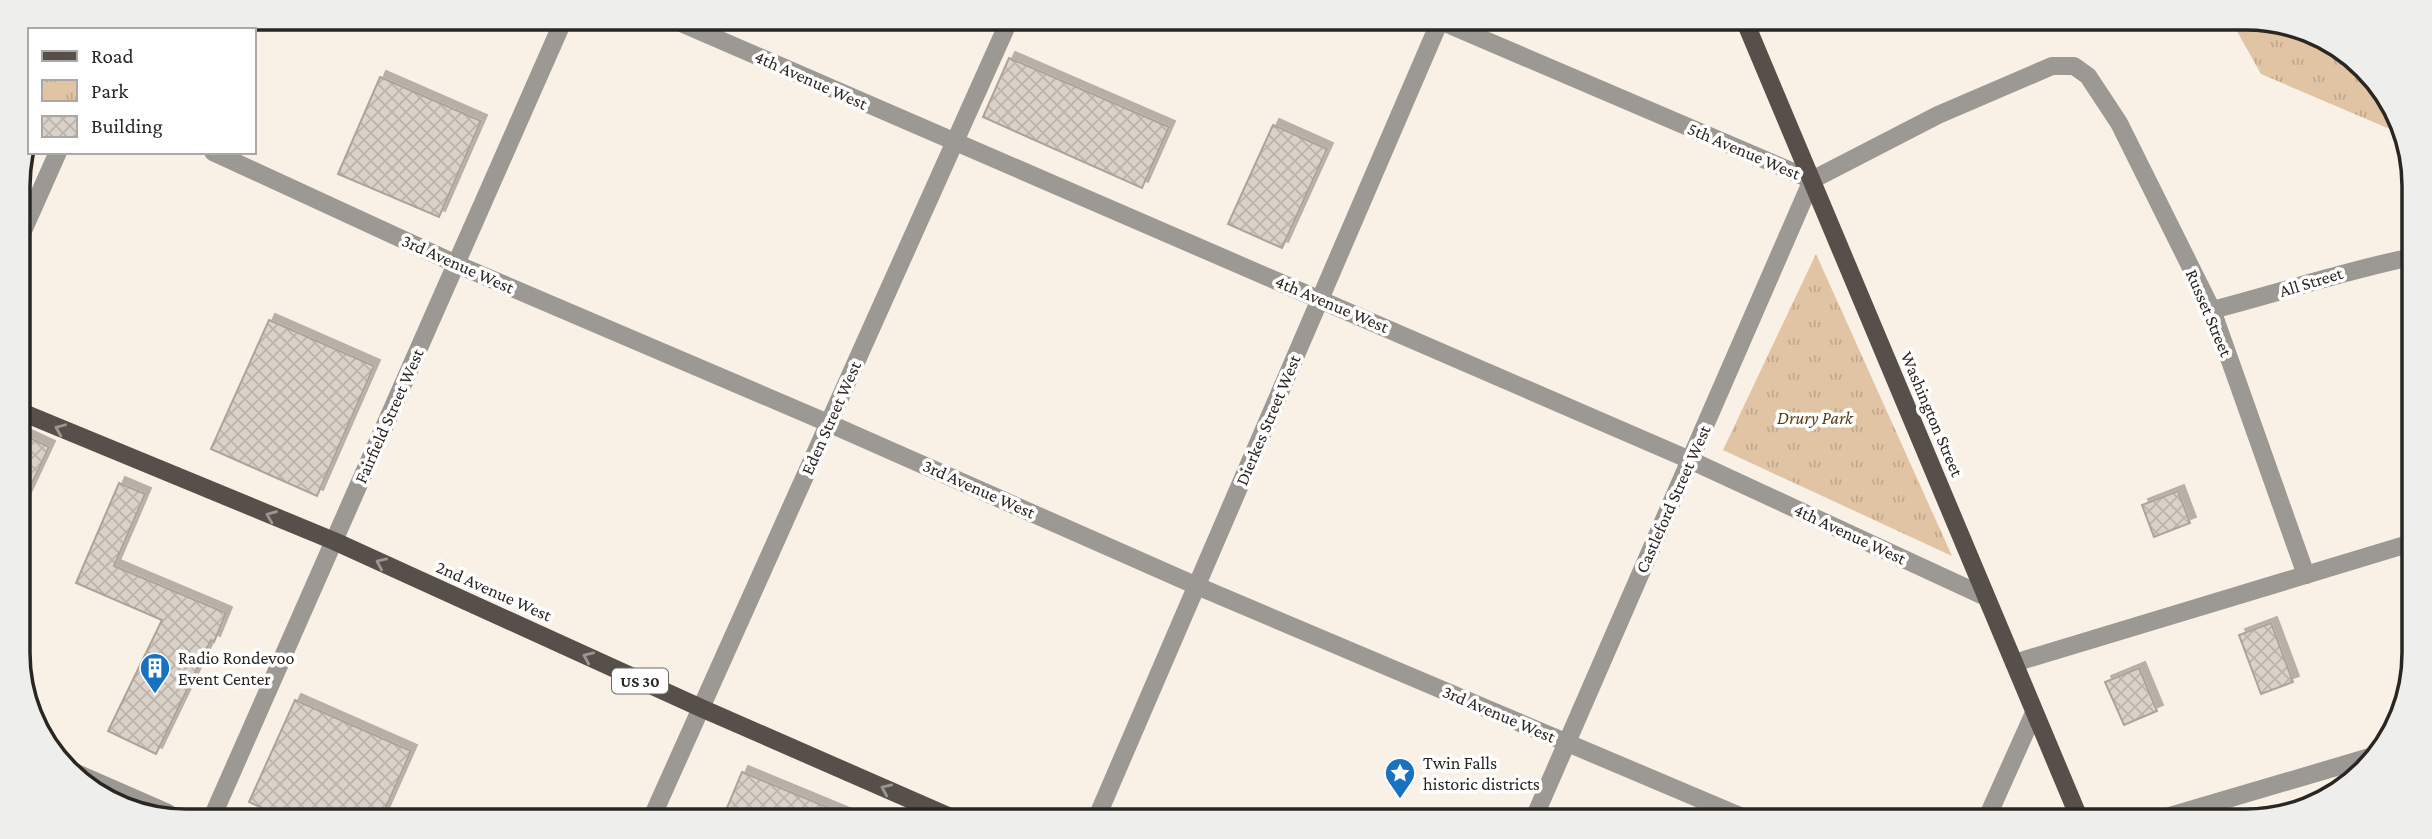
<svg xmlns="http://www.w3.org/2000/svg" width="2432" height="839" viewBox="0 0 2432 839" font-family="'Crimson Pro',serif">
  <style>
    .park { fill: url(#park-tufts) }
    .building { fill: url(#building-cross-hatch); stroke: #aca49a; stroke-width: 2; filter: url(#shadow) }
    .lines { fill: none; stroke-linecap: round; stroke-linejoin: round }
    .minor { stroke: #9c9894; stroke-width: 18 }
    .major { stroke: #57504a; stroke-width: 18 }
    .oneway { stroke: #9a9692 }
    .labels { text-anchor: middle; stroke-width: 7; stroke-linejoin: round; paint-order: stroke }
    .shield { fill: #fff; stroke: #6a6865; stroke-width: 2 }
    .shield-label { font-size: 16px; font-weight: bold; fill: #2a2723 }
    .street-label { font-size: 18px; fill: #2a2723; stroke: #fff }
    .park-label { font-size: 18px; font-style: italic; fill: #593a11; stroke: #fff }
    .poi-label { font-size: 18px; fill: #2a2723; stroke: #fff; text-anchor: start }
    .rim { fill: none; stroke: #2a2723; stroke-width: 3.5 }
  </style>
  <defs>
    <pattern id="park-tufts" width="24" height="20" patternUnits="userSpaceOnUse" patternTransform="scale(1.75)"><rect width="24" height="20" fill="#e1c4a4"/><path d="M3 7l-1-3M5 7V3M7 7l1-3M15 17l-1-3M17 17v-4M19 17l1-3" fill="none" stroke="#c1a88d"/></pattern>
    <pattern id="building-cross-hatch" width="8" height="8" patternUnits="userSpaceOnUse" patternTransform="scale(1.75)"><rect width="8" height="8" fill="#dad1c8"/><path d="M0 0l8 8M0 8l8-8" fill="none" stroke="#bbb3ac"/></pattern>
    <filter id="shadow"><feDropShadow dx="6" dy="-6" stdDeviation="0" flood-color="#0004"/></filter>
  </defs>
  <rect width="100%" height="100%" fill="#f9f0e6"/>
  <!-- park -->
  <g class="park">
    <path d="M2234 26H2300L2373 75 2399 133 2261 74Z"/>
    <path d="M1816 254 1952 556 1723 450Z"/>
  </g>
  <!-- building -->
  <g class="building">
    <path d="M1009 58 1169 127 1142 188 983 117Z"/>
    <path d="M380 77 481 121 439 217 338 174Z"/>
    <path d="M1273 125 1327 149 1282 248 1228 224Z"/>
    <path d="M269 320 374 366 317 496 211 449Z"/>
    <path d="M19 433 49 447 20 509Z"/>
    <path d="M119 483 145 494 114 566 226 613 214 642 211 640 156 754 108 731 162 620 76 583Z"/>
    <path d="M2178 491 2190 523 2154 537 2142 505Z"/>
    <path d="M2271 623 2293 682 2261 694 2239 635Z"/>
    <path d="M2139 668 2157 711 2124 725 2105 682Z"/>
    <path d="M295 700 411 751 383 814 273 813 249 802Z"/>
    <path d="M742 772 846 815V816L724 815Z"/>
  </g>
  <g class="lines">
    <!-- minor -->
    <g class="minor">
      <path d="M674 20 1690 460 1986 597"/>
      <path d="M1445 23 1812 180 1938 115 2052 66H2074L2088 76 2119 123 2212 310 2306 575"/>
      <path d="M213 152 456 264 828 423 1197 586 1747 819"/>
      <path d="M18 242 58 152"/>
      <path d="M2212 310C2278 293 2344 271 2412 257"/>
      <path d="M2014 663 2408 544"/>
      <path d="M65 768 168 813"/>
      <path d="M214 813 564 19"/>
      <path d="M653 815 1009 21"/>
      <path d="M1097 817 1439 23"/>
      <path d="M1534 818 1812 180"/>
      <path d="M1986 820 2034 713"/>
      <path d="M2153 821 2370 757"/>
    </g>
    <!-- major -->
    <g class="major">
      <path d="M1746 24 2080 820"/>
      <path d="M19 411 334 541 701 708 948 816"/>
    </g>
  </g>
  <!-- one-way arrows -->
  <defs><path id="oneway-chevron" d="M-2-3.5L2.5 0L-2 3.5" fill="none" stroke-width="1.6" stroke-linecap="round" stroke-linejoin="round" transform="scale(1.75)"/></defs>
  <g class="oneway">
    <use href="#oneway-chevron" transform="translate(60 429) rotate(-157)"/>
    <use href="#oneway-chevron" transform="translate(271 516) rotate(-158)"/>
    <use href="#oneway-chevron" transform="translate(381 563) rotate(-156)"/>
    <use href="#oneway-chevron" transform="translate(588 657) rotate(-156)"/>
    <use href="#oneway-chevron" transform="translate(886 789) rotate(-156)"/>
  </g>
  <!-- icons -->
  <defs>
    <g id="building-pin" transform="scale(1.575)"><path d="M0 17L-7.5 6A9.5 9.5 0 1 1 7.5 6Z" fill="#1772bf" stroke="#fff"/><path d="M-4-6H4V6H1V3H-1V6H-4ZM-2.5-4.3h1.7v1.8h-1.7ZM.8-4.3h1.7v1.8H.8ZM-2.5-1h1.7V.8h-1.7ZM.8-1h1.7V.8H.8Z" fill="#fff"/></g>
    <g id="sight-pin" transform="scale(1.575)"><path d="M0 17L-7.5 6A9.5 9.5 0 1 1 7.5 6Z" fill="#1772bf" stroke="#fff"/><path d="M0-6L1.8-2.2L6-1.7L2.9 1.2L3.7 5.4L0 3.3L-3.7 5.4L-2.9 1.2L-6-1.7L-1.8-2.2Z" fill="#fff"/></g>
  </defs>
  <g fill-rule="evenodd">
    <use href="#building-pin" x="155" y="668"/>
    <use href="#sight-pin" x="1400" y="773"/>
  </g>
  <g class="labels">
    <!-- shield labels -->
    <rect class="shield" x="612" y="668.5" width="56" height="25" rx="5"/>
    <g class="shield-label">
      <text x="640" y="687">US 30</text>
    </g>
    <!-- street labels -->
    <g class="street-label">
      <text transform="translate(811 80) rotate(24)" y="6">4th Avenue West</text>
      <text transform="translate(1744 151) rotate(23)" y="6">5th Avenue West</text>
      <text transform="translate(458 264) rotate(24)" y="6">3rd Avenue West</text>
      <text transform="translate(2311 282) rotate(-17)" y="6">All Street</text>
      <text transform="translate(1332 304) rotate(23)" y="6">4th Avenue West</text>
      <text transform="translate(2209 313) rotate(67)" y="6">Russet Street</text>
      <text transform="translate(1932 414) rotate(67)" y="6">Washington Street</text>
      <text transform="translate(389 416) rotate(-66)" y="6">Fairfield Street West</text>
      <text transform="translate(831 418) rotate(-66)" y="6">Eden Street West</text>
      <text transform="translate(1268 420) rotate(-67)" y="6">Dierkes Street West</text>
      <text transform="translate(979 489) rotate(24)" y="6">3rd Avenue West</text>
      <text transform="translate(1673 499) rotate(-66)" y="6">Castleford Street West</text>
      <text transform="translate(1850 534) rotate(25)" y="6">4th Avenue West</text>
      <text transform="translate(494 591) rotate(24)" y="6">2nd Avenue West</text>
      <text transform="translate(1499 714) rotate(23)" y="6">3rd Avenue West</text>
    </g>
    <!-- park labels -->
    <g class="park-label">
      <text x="1815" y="424">Drury Park</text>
    </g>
    <!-- poi labels -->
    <g class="poi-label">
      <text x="178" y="664">Radio Rondevoo<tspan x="178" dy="21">Event Center</tspan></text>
      <text x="1423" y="769">Twin Falls<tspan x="1423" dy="21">historic districts</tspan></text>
    </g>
  </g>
  <!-- crop -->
  <path d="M0 0H2432V839H0ZM186 30H2246A156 156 0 0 1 2402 186V653A156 156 0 0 1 2246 809H186A156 156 0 0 1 30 653V186A156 156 0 0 1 186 30Z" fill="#eeeeed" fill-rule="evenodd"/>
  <path class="rim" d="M186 30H2246A156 156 0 0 1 2402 186V653A156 156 0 0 1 2246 809H186A156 156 0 0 1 30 653V186A156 156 0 0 1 186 30Z"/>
  <!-- legend -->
  <rect x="28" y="28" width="228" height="126" fill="#ffffff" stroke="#aaa9a7" stroke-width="2"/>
  <rect x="42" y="51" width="35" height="10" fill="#57504a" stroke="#aaa9a7" stroke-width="2"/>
  <text x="91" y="63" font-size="21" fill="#2a2723">Road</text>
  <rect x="42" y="80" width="35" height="21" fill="url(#park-tufts)" stroke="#aaa9a7" stroke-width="2"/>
  <text x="91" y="98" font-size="21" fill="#2a2723">Park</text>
  <rect x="42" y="116" width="35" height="21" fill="url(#building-cross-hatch)" stroke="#aaa9a7" stroke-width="2"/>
  <text x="91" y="133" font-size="21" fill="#2a2723">Building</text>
</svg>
